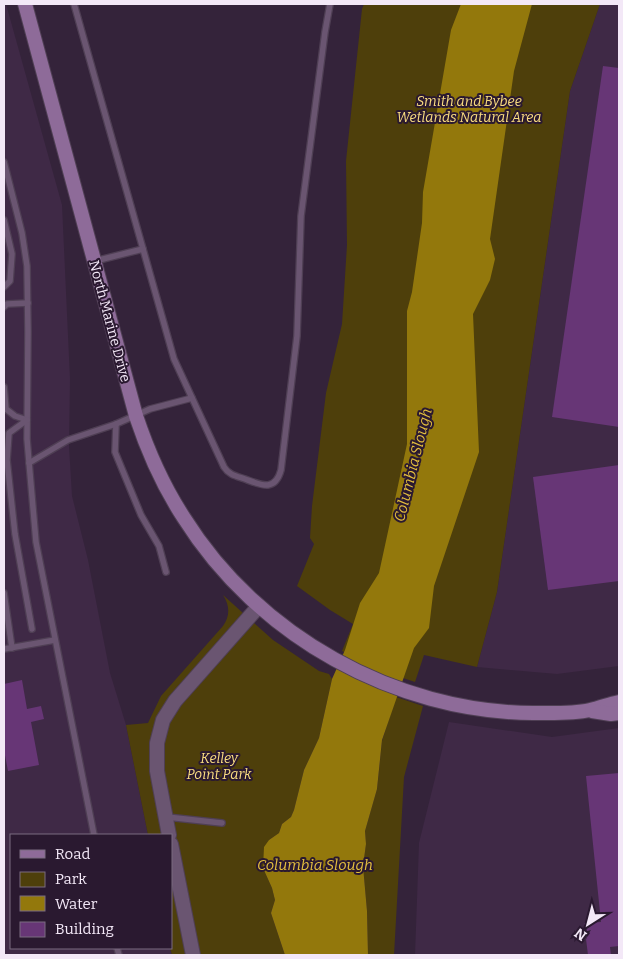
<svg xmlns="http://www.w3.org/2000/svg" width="623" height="959" viewBox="0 0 623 959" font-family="Bitter,serif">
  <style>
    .built { fill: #3f2946 }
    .green { fill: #4e3f0b }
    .water { fill: #93780c }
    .building { fill: #673676 }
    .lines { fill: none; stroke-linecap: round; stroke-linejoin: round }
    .service-casing { stroke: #4f3f54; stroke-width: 8 }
    .tertiary-casing { stroke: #4f3f54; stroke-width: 16 }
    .secondary-casing { stroke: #4f3f54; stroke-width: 16 }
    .service { stroke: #6a5571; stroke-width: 5.5 }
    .tertiary { stroke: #6a5571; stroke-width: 14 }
    .secondary { stroke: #8e6b99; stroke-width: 14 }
    .labels { text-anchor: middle; stroke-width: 4; stroke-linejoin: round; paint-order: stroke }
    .park-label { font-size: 14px; font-style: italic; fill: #fadd80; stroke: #2a1930 }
    .street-label { font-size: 14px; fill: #f3e8f7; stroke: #2a1930 }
    .water-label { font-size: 15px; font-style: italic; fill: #e3be3e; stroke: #2a1930 }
  </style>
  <rect width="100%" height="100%" fill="#34233a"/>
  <!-- built -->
  <g class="built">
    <path d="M4 4H6L62 205 70 379 69 446 72 496 88 560 110 673 126 725 148 835H11V948H170L172 955H4Z"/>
    <path d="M600 4H619V666L557 674 477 667 497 592 570 91Z"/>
    <path d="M449 722 552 737 619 728V955H415L419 843Z"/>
  </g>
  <!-- green -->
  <g class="green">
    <path d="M364 4H600L570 91 497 592 477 667 424 655 415 682 394 675 342 651 353 624 330 610 297 586 314 544 310 538 312 506 326 393 342 324 347 245 346 161 362 9Z"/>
    <path d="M223 595 273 640 319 671 329 674 332 679 319 738 304 770 294 810 291 817 282 824 279 833 269 840 263 868 272 888 275 900 271 913 285 955H172L170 948 171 835H148L126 725 148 723 161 696 223 626C230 616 230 606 223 595Z"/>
    <path d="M396 697 423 706 404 777 394 955H368L367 911 363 866 366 844 365 831 377 789 382 741Z"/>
  </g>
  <!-- water -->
  <path class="water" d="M461 4H532L514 71 490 239 495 259 490 280 473 314 479 452 434 586 429 628 414 648 382 740 377 789 365 831 366 844 363 866 367 911 368 955H285L271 913 275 900 272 888 263 868 264 847 269 840 279 833 282 824 291 817 294 810 304 770 319 738 332 679 345 650 360 603 379 573 407 444V311L412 292 422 223 423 192 451 30Z"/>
  <!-- building -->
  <g class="building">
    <path d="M603 66 619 68V427L552 417Z"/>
    <path d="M619 465V581L548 590 533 477Z"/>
    <path d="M22 680 27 709 41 706 44 719 31 722 39 765 8 771 4 750V684Z"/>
    <path d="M619 773V946L610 947 611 955H588L584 923 601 922 586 776Z"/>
  </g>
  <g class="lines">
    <!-- service casing -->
    <g class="service-casing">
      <g id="service">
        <path d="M74 4 174 359 224 467C229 475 236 476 245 479 261 485 275 492 281 470L297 336 301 216 325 32 330 4"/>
        <path d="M4 162 22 233 27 266 28 332 27 439 36 542 94 835"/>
        <path d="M4 220 12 254 10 281 4 287"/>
        <path d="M95 261 143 249"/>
        <path d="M4 307 7 304 28 303"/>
        <path d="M4 387 6 409 15 416 27 420"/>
        <path d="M27 420 9 433 7 460 15 534 32 629"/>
        <path d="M116 424 115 452 141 515 159 546 166 572"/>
        <path d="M29 463 68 440 116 424 150 409 192 398"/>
        <path d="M4 593 12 648"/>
        <path d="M4 649 55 640"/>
        <path d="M167 817 222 823"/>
        <path d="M117 948 119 955"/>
      </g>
    </g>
    <!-- tertiary casing -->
    <g class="tertiary-casing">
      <g id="tertiary">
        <path d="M169 835 157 771V743L163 720 175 701 259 606"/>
        <path d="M171 844 193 955"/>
      </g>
    </g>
    <!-- secondary casing -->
    <g class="secondary-casing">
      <g id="secondary">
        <path d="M25 4 136 416C148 452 163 486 184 518 258 636 395 712 533 713 551 713 572 714 590 710 600 708 609 704 619 702"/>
        <path d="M592 711 611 714 619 713"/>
      </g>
    </g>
    <!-- service -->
    <use href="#service" class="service"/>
    <!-- tertiary -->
    <use href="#tertiary" class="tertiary"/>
    <!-- secondary -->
    <use href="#secondary" class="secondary"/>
  </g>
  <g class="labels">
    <!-- park labels -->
    <g class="park-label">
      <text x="469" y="106">Smith and Bybee<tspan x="469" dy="16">Wetlands Natural Area</tspan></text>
      <text x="219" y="763">Kelley<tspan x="219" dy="16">Point Park</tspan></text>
    </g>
    <!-- street labels -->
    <g class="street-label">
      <text transform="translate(110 321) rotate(75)" y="5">North Marine Drive</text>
    </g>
    <!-- water labels -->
    <g class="water-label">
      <text transform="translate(413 465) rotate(-76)" y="5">Columbia Slough</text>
      <text x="315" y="870">Columbia Slough</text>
    </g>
  </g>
  <!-- border -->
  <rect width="623" height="959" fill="none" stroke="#f3e8f7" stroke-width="10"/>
  <!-- legend -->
  <rect x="10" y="834" width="162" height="115" fill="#2a1930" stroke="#7a6c80"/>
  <rect x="20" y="850" width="25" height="8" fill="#8e6b99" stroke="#7a6c80"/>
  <text x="55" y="859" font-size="15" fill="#f3e8f7">Road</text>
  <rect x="20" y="872" width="25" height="15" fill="#4e3f0b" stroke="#7a6c80"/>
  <text x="55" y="884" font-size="15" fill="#f3e8f7">Park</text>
  <rect x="20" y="896" width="25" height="15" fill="#93780c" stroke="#7a6c80"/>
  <text x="55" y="909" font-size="15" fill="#f3e8f7">Water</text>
  <rect x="20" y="922" width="25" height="15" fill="#673676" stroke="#7a6c80"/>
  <text x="55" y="934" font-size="15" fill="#f3e8f7">Building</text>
  <!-- north arrow -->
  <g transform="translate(588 924) rotate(216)" stroke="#2a1930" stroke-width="4" paint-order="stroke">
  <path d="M0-4L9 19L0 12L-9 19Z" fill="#f3e8f7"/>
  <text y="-8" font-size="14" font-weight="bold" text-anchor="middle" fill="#f3e8f7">N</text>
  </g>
</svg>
